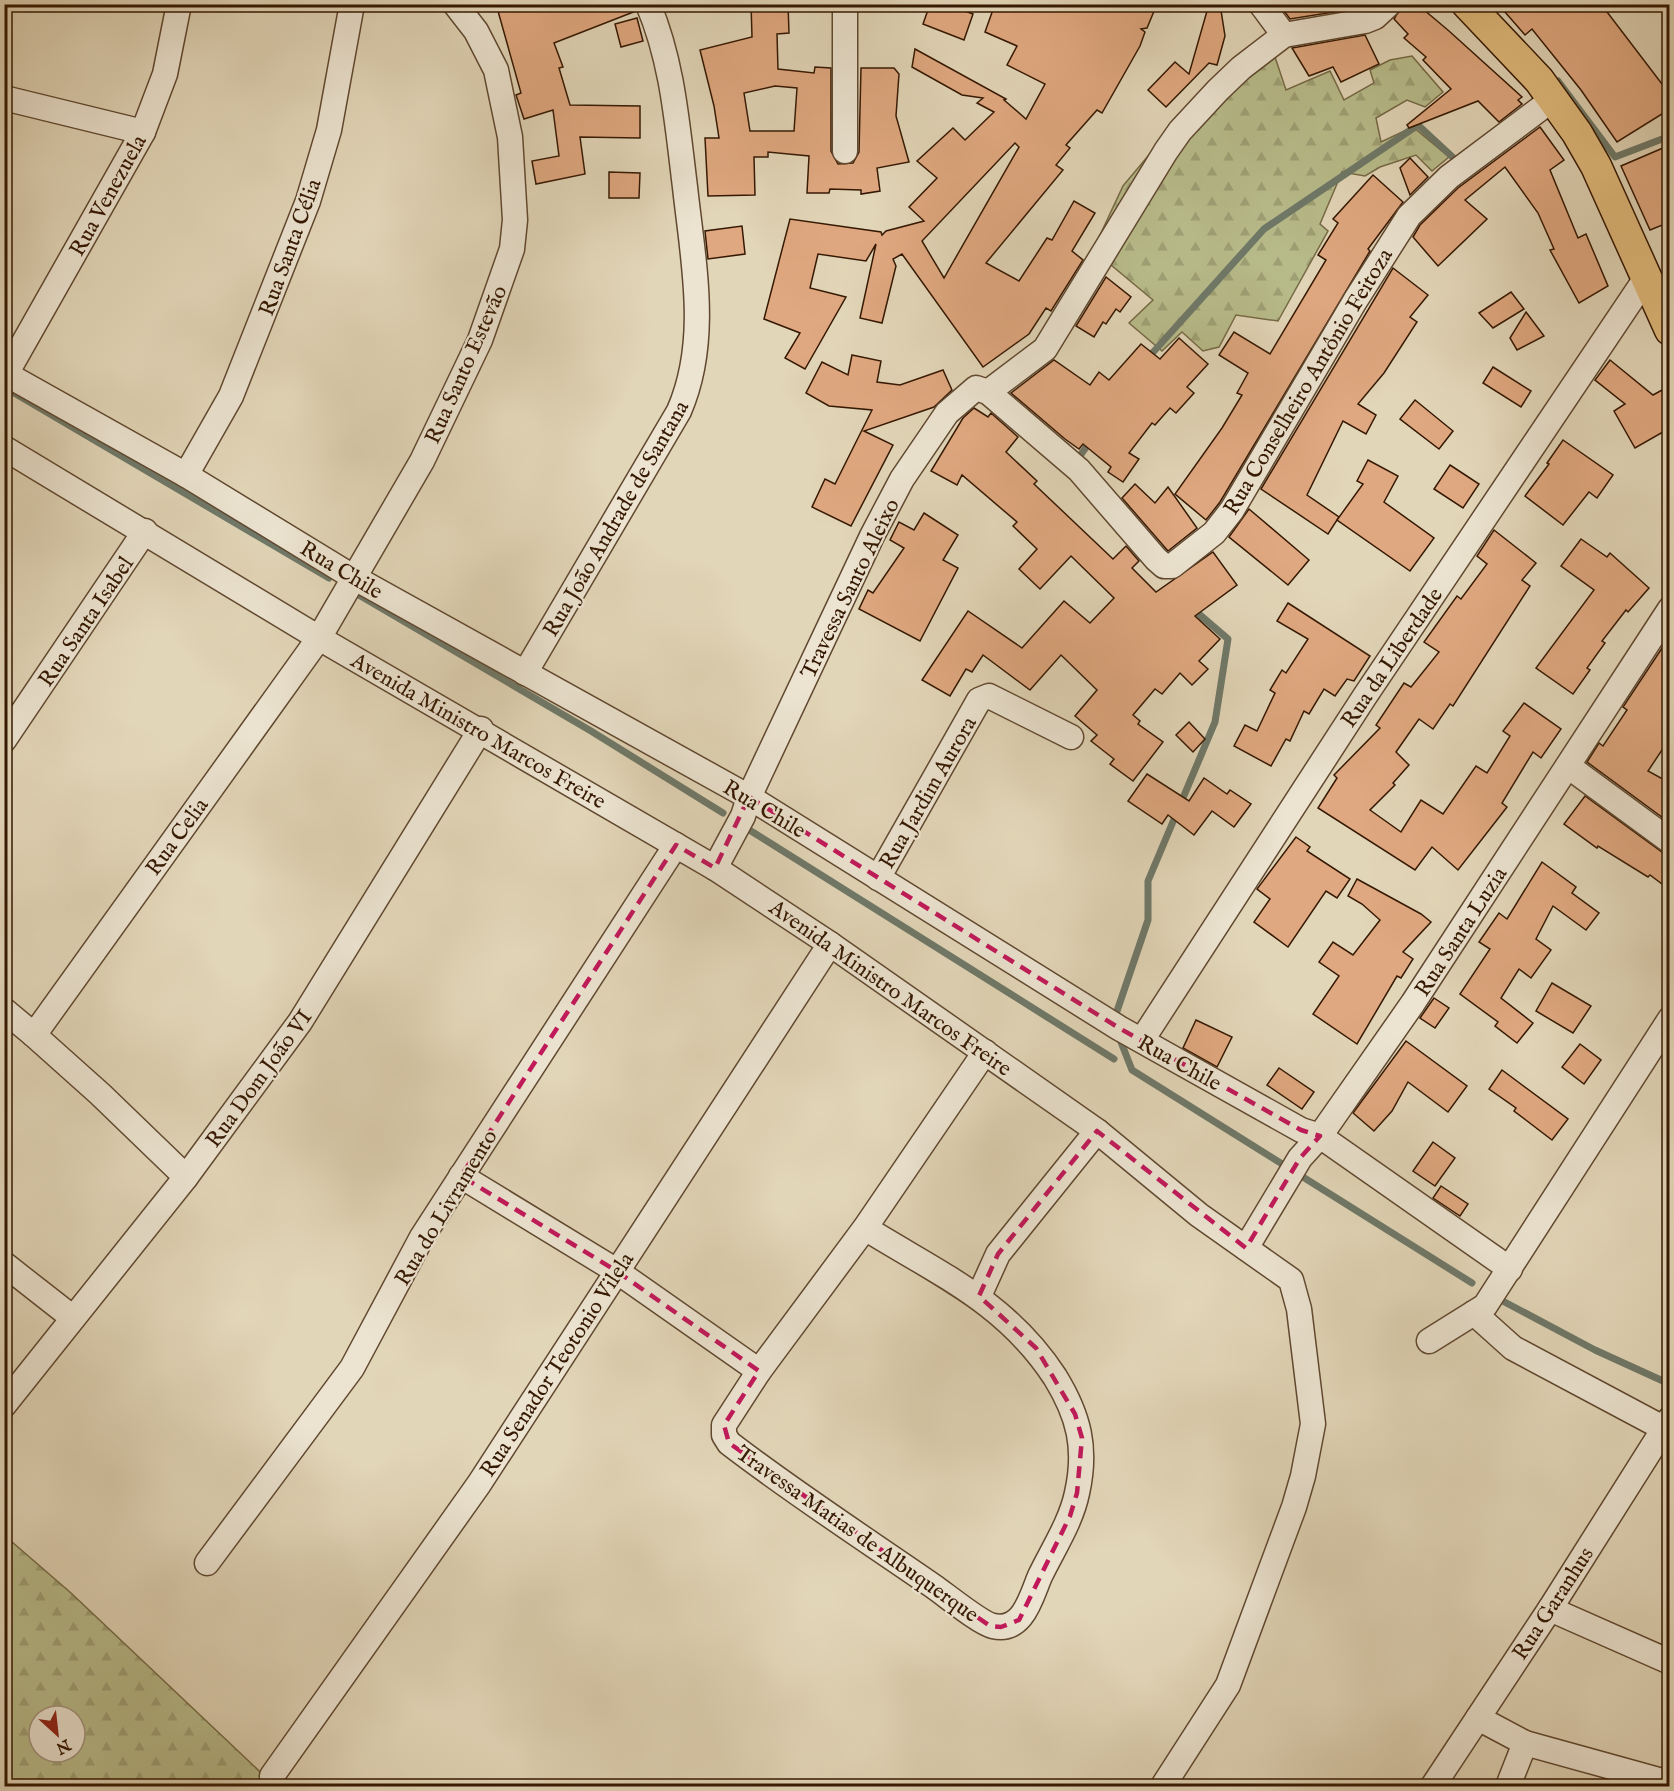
<svg xmlns="http://www.w3.org/2000/svg" width="1674" height="1791" viewBox="0 0 1674 1791" font-family="'IM FELL English',serif">
  <style>
    .forest { fill: url(#forest-firs); stroke: #766a46; stroke-width: 1.5; fill-rule: evenodd }
    .lines { fill: none; stroke-linecap: round; stroke-linejoin: round }
    .stream { stroke: #6f7969; stroke-width: 7 }
    .building { fill: #e0a880; stroke: #351802; stroke-width: 1.5; fill-rule: evenodd }
    .minor-casing { stroke: #604830; stroke-width: 27 }
    .major-casing { stroke: #351802; stroke-width: 33 }
    .minor { stroke: #ece4d1; stroke-width: 24 }
    .major { stroke: #e1bb7c; stroke-width: 30 }
    .marked { fill: none; stroke: #c2185b; stroke-width: 4.5; stroke-dasharray: 12 8; stroke-linejoin: round }
    .labels { text-anchor: middle; stroke-width: 4.5; stroke-linejoin: round; paint-order: stroke }
    .street-label { font-size: 22px; fill: #351802; stroke: #ece4d1 }
  </style>
  <defs>
    <pattern id="forest-firs" width="22" height="20" patternUnits="userSpaceOnUse" patternTransform="scale(1.5)"><rect width="22" height="20" fill="#b8bc8b"/><path d="M5 1l3.5 6h-7zM16 11l3.5 6h-7z" fill="#9fa176"/></pattern>
  </defs>
  <rect width="100%" height="100%" fill="#e2d6b8"/>
  <filter id="stains"><feTurbulence type="fractalNoise" baseFrequency=".00333" numOctaves="4"/><feColorMatrix values="0 0 0 0 .2 0 0 0 0 .09 0 0 0 0 .02 0 0 0 .5 -.17"/></filter>
  <radialGradient id="worn" r=".72"><stop offset=".6" stop-color="#630" stop-opacity="0"/><stop offset="1" stop-color="#630" stop-opacity=".3"/></radialGradient>
  <!-- forest -->
  <g class="forest">
    <path d="M1412 56 1443 92 1425 107 1407 100 1376 118 1381 142 1413 127 1449 157 1432 171 1416 155 1380 167 1365 176 1342 172 1320 224 1328 231 1278 321 1236 315 1219 347 1203 351 1182 332 1162 351 1129 323 1153 300 1093 250 1123 186 1169 131 1229 80 1275 57 1286 90 1330 71 1344 100 1374 83 1370 70 1390 60Z"/>
    <path d="M4 1535 71 1593 275 1786H5ZM39 1716H75V1752H39Z"/>
  </g>
  <g class="lines">
    <!-- stream -->
    <g class="stream">
      <path d="M1551 87 1558 81 1615 157 1670 136"/>
      <path d="M1147 359 1264 229 1418 125 1459 163"/>
      <path d="M4 387 329 578"/>
      <path d="M1075 463 1091 440"/>
      <path d="M352 591 591 731 723 813"/>
      <path d="M743 826 1114 1059"/>
      <path d="M1115 1017 1148 920V881L1215 722 1228 639 1193 609"/>
      <path d="M1119 1037 1132 1070 1472 1283"/>
      <path d="M1497 1298 1595 1350 1663 1381"/>
    </g>
  </g>
  <!-- building -->
  <g class="building">
    <path d="M496 4H634L636 11 554 43 563 67 559 68 570 105 640 106V138L580 137 585 174 536 184 532 161 559 156 553 110 524 119 516 95 521 93Z"/>
    <path d="M751 4H788L789 33 777 34 778 69 814 73 815 67 831 68V151L838 164 853 163 859 152 861 68H894L899 74 896 116 909 162 877 168 880 191 861 194V190L830 189 829 193H807L809 156 768 152V157H754L755 195 708 196 705 138H719L714 106 700 50 752 37ZM775 86 797 88 794 131H750L744 93Z"/>
    <path d="M930 4H946L973 14 964 40 923 24Z"/>
    <path d="M995 4H1157L1147 28 1141 29 1145 32 1140 46 1102 113 1097 110 1066 145 1070 148 1056 165 1063 170 986 263 1019 281 1047 238 1052 240 1074 201 1095 213 1072 251 1083 260 1051 311 1046 308 1029 334 983 367 902 254 893 259 896 266 882 323 860 318 876 244 866 261 818 254 810 288 846 297 805 369 785 358 800 333 764 319 790 219 881 232 882 235 886 231 924 221 909 207 937 178 917 161 953 128 965 140 994 112 977 103 983 98 962 95 912 67 915 49 1006 99 1004 100 1026 119 1045 84 1007 65 1017 46 985 32ZM1015 143 1019 147 944 278 922 241Z"/>
    <path d="M1209 4H1220L1225 36 1217 65 1209 63 1166 107 1148 90 1175 62 1189 74Z"/>
    <path d="M1279 4H1351L1353 9 1290 19Z"/>
    <path d="M1403 4H1417L1449 31 1522 97 1518 100 1522 104 1499 122 1478 101 1409 128 1407 125 1451 89 1423 60 1426 57 1404 38 1408 34 1394 19Z"/>
    <path d="M1498 4H1601L1662 84 1670 80V109L1617 142 1581 90 1532 29 1525 35Z"/>
    <path d="M637 18 643 41 621 47 615 24Z"/>
    <path d="M1365 35 1379 64 1341 82 1333 67 1309 76 1292 48Z"/>
    <path d="M1540 127 1564 160 1550 170 1578 238 1586 234 1608 286 1579 303 1550 250 1554 249 1538 213 1505 167 1465 200 1487 219 1438 266 1413 237 1420 225 1458 188Z"/>
    <path d="M1670 145V222L1650 230 1621 166Z"/>
    <path d="M1410 158 1428 177 1410 195 1400 168Z"/>
    <path d="M609 172 640 173 639 198H609Z"/>
    <path d="M1373 175 1403 202 1368 249 1370 251 1220 502 1206 520 1175 494 1222 428 1242 395 1237 393 1248 373 1219 355 1234 332 1270 354 1326 260 1318 255 1338 223 1333 219Z"/>
    <path d="M742 226 745 254 708 259 705 231Z"/>
    <path d="M1393 268 1428 295 1410 317 1417 322 1384 373 1358 404 1376 415 1366 434 1343 421 1307 495 1339 517 1328 534 1261 489Z"/>
    <path d="M1106 277 1131 297 1120 312 1116 309 1106 324 1103 322 1094 337 1076 326Z"/>
    <path d="M1511 292 1524 309 1493 328 1479 313Z"/>
    <path d="M1526 312 1544 336 1517 350 1510 338Z"/>
    <path d="M1179 338 1208 364 1187 387 1194 393 1176 413 1170 408 1155 425 1152 423 1129 453 1139 459 1123 482 1108 472 1111 467 1083 444 1079 449 1065 439 1011 393 1054 360 1090 385 1099 372 1109 380 1141 344 1160 359Z"/>
    <path d="M852 355 881 361 877 382 900 385 943 370 952 390 934 407 864 431 893 445 851 526 812 507 825 479 835 484 872 410 829 406 806 393 822 362 848 375Z"/>
    <path d="M1610 360 1653 395 1662 390 1670 405V428L1635 448 1614 411 1625 404 1595 380Z"/>
    <path d="M1493 367 1531 391 1521 407 1483 383Z"/>
    <path d="M1415 400 1453 431 1439 449 1400 419Z"/>
    <path d="M974 408 988 417 991 413 1018 437 1006 452 1037 481 1034 484 1113 559 1126 546 1139 561 1132 568 1156 592 1213 552 1237 585 1195 616 1220 639 1199 661 1208 669 1192 685 1180 673 1162 694 1155 689 1133 715 1140 721 1138 724 1163 742 1133 781 1110 764 1114 759 1091 741 1097 735 1075 716 1097 690 1061 655 1030 690 983 655 972 672 966 669 950 696 922 680 968 611 1022 648 1064 601 1090 623 1114 598 1071 556 1040 589 1019 569 1037 549 1013 526 1017 522 962 475 957 485 931 471 963 418Z"/>
    <path d="M1563 440 1613 475 1597 498 1589 492 1563 525 1525 496 1549 464 1547 463Z"/>
    <path d="M1368 460 1398 476 1384 502 1434 538 1410 571 1337 520 1363 484 1357 481Z"/>
    <path d="M1450 465 1479 484 1463 508 1434 489Z"/>
    <path d="M1135 484 1155 503 1168 487 1197 528 1168 551 1122 498Z"/>
    <path d="M1249 509 1309 560 1288 585 1229 537Z"/>
    <path d="M924 513 958 535 943 560 958 568 920 641 859 609 868 590 873 593 904 548 890 540 899 522 914 530Z"/>
    <path d="M1494 530 1536 563 1522 580 1530 586 1453 706 1450 704 1433 729 1419 719 1396 752 1409 765 1393 783 1395 785 1370 810 1401 832 1421 800 1443 814 1476 766 1487 773 1510 736 1503 731 1524 703 1561 729 1541 758 1533 752 1502 803 1507 807 1458 870 1432 847 1415 870 1318 808 1337 778 1334 775 1380 728 1376 725 1404 683 1411 687 1439 652 1424 642 1457 596 1461 599 1487 564 1477 556Z"/>
    <path d="M1581 539 1607 557 1610 553 1649 588 1628 612 1626 610 1602 641 1605 643 1587 668 1590 670 1573 694 1536 668 1594 590 1561 566Z"/>
    <path d="M1288 603 1370 656 1354 681 1347 679 1335 696 1324 689 1309 714 1304 711 1290 741 1286 739 1271 766 1234 746 1245 725 1257 731 1275 693 1270 690 1282 670 1286 673 1308 639 1277 621Z"/>
    <path d="M1670 636V738L1648 771 1670 783V823L1587 762 1599 743 1603 746 1627 710 1623 707Z"/>
    <path d="M1189 722 1205 739 1193 752 1176 735Z"/>
    <path d="M1147 774 1189 801 1204 778 1227 794 1230 790 1251 804 1234 827 1212 811 1194 835 1168 815 1162 824 1128 801Z"/>
    <path d="M1585 796 1662 852 1670 855V890L1650 875 1648 877 1598 846 1597 848 1564 824Z"/>
    <path d="M1296 837 1310 847 1307 851 1350 879 1337 898 1326 891 1288 947 1254 922 1270 899 1257 889Z"/>
    <path d="M1542 862 1576 887 1572 893 1599 913 1586 930 1553 906 1536 939 1551 950 1531 978 1519 969 1501 998 1533 1023 1517 1043 1495 1026 1498 1022 1460 994 1490 949 1479 942 1499 913 1507 919Z"/>
    <path d="M1357 879 1421 914 1431 922 1403 952 1413 959 1401 978 1397 976 1357 1044 1313 1014 1339 976 1319 962 1333 942 1353 955 1380 920 1362 904 1348 896Z"/>
    <path d="M1552 983 1591 1006 1573 1033 1536 1011Z"/>
    <path d="M1434 998 1449 1008 1435 1028 1420 1018Z"/>
    <path d="M1196 1020 1232 1037 1217 1067 1183 1048Z"/>
    <path d="M1406 1041 1467 1086 1448 1112 1408 1082 1392 1111 1374 1131 1353 1113Z"/>
    <path d="M1580 1044 1601 1060 1584 1084 1562 1067Z"/>
    <path d="M1279 1068 1314 1092 1302 1109 1267 1085Z"/>
    <path d="M1502 1070 1568 1119 1552 1140 1514 1111 1516 1108 1489 1089Z"/>
    <path d="M1433 1142 1455 1158 1435 1186 1413 1171Z"/>
    <path d="M1441 1186 1468 1204 1460 1216 1433 1198Z"/>
  </g>
  <g class="lines">
    <!-- minor casing -->
    <g class="minor-casing">
      <g id="minor">
        <path d="M845 4V151"/>
        <path d="M1261 4 1284 35"/>
        <path d="M4 98 143 132"/>
        <path d="M4 373 186 475 353 577 749 797 1119 1028 1301 1130 1320 1136 1510 1269"/>
        <path d="M6 374 143 132 165 74 179 4"/>
        <path d="M988 392 1045 349 1166 151 1180 131 1218 90 1241 68 1284 35 1365 21 1375 17 1389 4"/>
        <path d="M4 448 319 638 715 868 830 944 1097 1131 1199 1215 1291 1280 1299 1309 1313 1424 1303 1476 1294 1507 1228 1685 1163 1786"/>
        <path d="M186 475 231 396 308 201 329 130 352 4"/>
        <path d="M525 673 679 411C710 340 693 261 685 187 677 124 673 63 648 4"/>
        <path d="M4 740 145 531"/>
        <path d="M1568 766 1670 841"/>
        <path d="M715 868 743 816 749 797 872 536 902 479 947 413 976 388 988 392 1079 470 1156 559 1164 566H1172L1214 533 1232 510 1355 301 1409 216 1449 177 1553 99"/>
        <path d="M878 878 979 700 989 696 1071 737"/>
        <path d="M4 1010 34 1035 319 638 422 461 480 340 512 249 515 220 510 137 496 70 476 31 455 4"/>
        <path d="M34 1035 100 1094 186 1177"/>
        <path d="M1142 1040 1365 696 1646 278"/>
        <path d="M461 1176 615 1270 759 1371"/>
        <path d="M865 1228C939 1274 1006 1302 1055 1377 1079 1416 1087 1448 1077 1493 1071 1522 1053 1549 1040 1576 1031 1597 1023 1633 993 1626 980 1623 946 1595 933 1586 865 1539 794 1493 729 1443L724 1435V1425L759 1371 865 1228 985 1052"/>
        <path d="M1246 1248 1300 1158 1320 1136 1413 1003 1670 609"/>
        <path d="M4 1264 73 1318"/>
        <path d="M979 1296 998 1254 1097 1131"/>
        <path d="M1474 1313 1513 1348 1663 1428"/>
        <path d="M1429 1341 1485 1306 1670 1019"/>
        <path d="M4 1405 186 1177 300 1022 481 729"/>
        <path d="M207 1563 352 1368 422 1237 676 845"/>
        <path d="M1550 1609 1670 1662"/>
        <path d="M1478 1718 1525 1743 1666 1782"/>
        <path d="M272 1776 479 1484 830 944"/>
        <path d="M1433 1786 1550 1609 1670 1419"/>
        <path d="M1508 1786 1525 1743"/>
      </g>
    </g>
    <!-- major casing -->
    <g class="major-casing">
      <path id="major" d="M1467 4 1539 80 1577 133 1596 166 1670 330"/>
    </g>
    <!-- minor -->
    <use href="#minor" class="minor"/>
    <!-- major -->
    <use href="#major" class="major"/>
  </g>
  <!-- marked area -->
  <path class="marked" d="M749 797 1119 1028 1301 1130 1320 1136 1300 1158 1246 1248 1097 1131 998 1254 979 1296 1036 1348 1075 1414 1082 1438 1077 1493 1070 1516 1019 1620 1001 1627 990 1626 729 1443 724 1425 759 1371 615 1270 461 1176 676 845 715 868Z"/>
  <g class="labels">
    <!-- street labels -->
    <g class="street-label">
      <text transform="translate(107 195) rotate(-61)" y="8">Rua Venezuela</text>
      <text transform="translate(289 247) rotate(-70)" y="8">Rua Santa Célia</text>
      <text transform="translate(465 364) rotate(-66)" y="8">Rua Santo Estevão</text>
      <text transform="translate(1307 381) rotate(-59)" y="8">Rua Conselheiro Antônio Feitoza</text>
      <text transform="translate(615 518) rotate(-60)" y="8">Rua João Andrade de Santana</text>
      <text transform="translate(342 569) rotate(31)" y="8">Rua Chile</text>
      <text transform="translate(849 588) rotate(-64)" y="8">Travessa Santo Aleixo</text>
      <text transform="translate(85 621) rotate(-56)" y="8">Rua Santa Isabel</text>
      <text transform="translate(1391 657) rotate(-56)" y="8">Rua da Liberdade</text>
      <text transform="translate(479 730) rotate(30)" y="8">Avenida Ministro Marcos Freire</text>
      <text transform="translate(927 792) rotate(-60)" y="8">Rua Jardim Aurora</text>
      <text transform="translate(765 808) rotate(31)" y="8">Rua Chile</text>
      <text transform="translate(176 836) rotate(-54)" y="8">Rua Celia</text>
      <text transform="translate(1460 931) rotate(-57)" y="8">Rua Santa Luzia</text>
      <text transform="translate(891 987) rotate(35)" y="8">Avenida Ministro Marcos Freire</text>
      <text transform="translate(1180 1062) rotate(29)" y="8">Rua Chile</text>
      <text transform="translate(258 1078) rotate(-54)" y="8">Rua Dom João VI</text>
      <text transform="translate(445 1207) rotate(-59)" y="8">Rua do Livramento</text>
      <text transform="translate(556 1364) rotate(-57)" y="8">Rua Senador Teotonio Vilela</text>
      <text transform="translate(858 1533) rotate(35)" y="8">Travessa Matias de Albuquerque</text>
      <text transform="translate(1552 1603) rotate(-57)" y="8">Rua Garanhus</text>
    </g>
  </g>
  <!-- margin -->
  <rect width="1674" height="1791" fill="none" stroke="#e2d6b8" stroke-width="24"/>
  <rect x="6" y="6" width="1662" height="1779" fill="none" stroke="#351802" stroke-width="3"/>
  <rect x="12" y="12" width="1650" height="1767" fill="none" stroke="#351802" stroke-width="1.5"/>
  <!-- north arrow -->
  <g transform="translate(57 1734) rotate(153)"><circle r="28" fill="#ece4d1" stroke="#a3927e" stroke-width="1.5"/>
  <path d="M0-4.5L10 22L0 15L-10 22Z" fill="#8f2418"/>
  <text y="-9" font-size="16" font-weight="bold" text-anchor="middle" fill="#351802">N</text>
  </g>
  <rect width="100%" height="100%" filter="url(#stains)"/>
  <rect width="100%" height="100%" fill="url(#worn)"/>
</svg>
